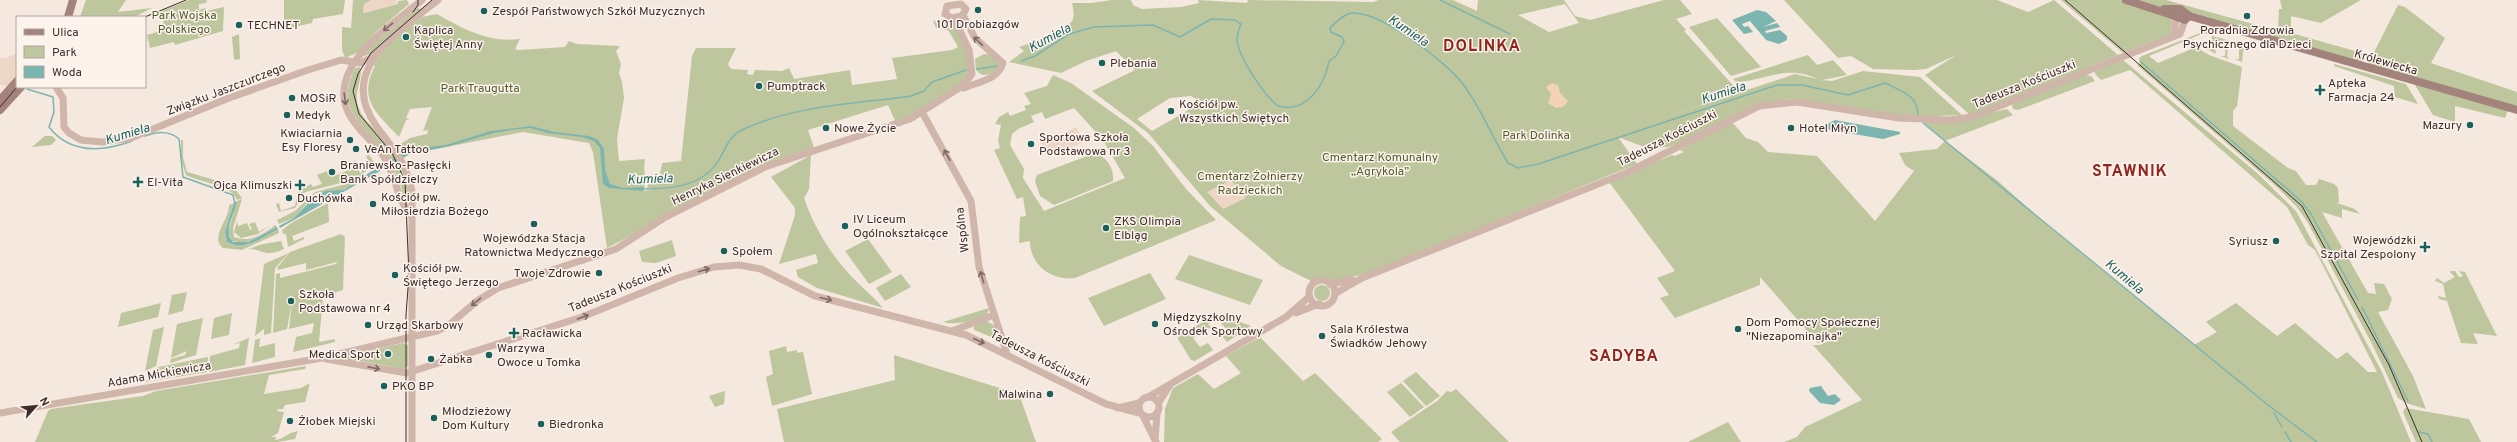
<svg xmlns="http://www.w3.org/2000/svg" width="2517" height="442" viewBox="0 0 2517 442" font-family="Overpass,sans-serif">
  <style>
    .green { fill: #bec69e; fill-rule: evenodd }
    .sand { fill: #f2d4b4 }
    .plaza { fill: #eed6c6 }
    .water { fill: #7cb5af }
    .lines { fill: none; stroke-linecap: round; stroke-linejoin: round }
    .stream { stroke: #7cb5af; stroke-width: 1.5 }
    .tertiary { stroke: #cfb5aa; stroke-width: 7 }
    .secondary { stroke: #a3837b; stroke-width: 8 }
    .tram { stroke: #3c2d2a; stroke-width: 1 }
    .oneway { stroke: #7e6a64 }
    .poi-dot { fill: #1b615b; stroke: #fcf3ed; stroke-width: 1.5 }
    .labels { text-anchor: middle; stroke-width: 3; stroke-linejoin: round; paint-order: stroke }
    .poi-label { font-size: 12px; fill: #3c2d2a; stroke: #fcf3ed; text-anchor: start }
    .park-label { font-size: 12px; fill: #515c2b; stroke: #fcf3ed }
    .street-label { font-size: 12px; fill: #3c2d2a; stroke: #fcf3ed }
    .water-label { font-size: 13px; font-style: italic; fill: #1b615b; stroke: #fcf3ed }
    .district-label { font-size: 16px; font-weight: bold; letter-spacing: 1px; fill: #91271c; stroke: #fcf3ed }
  </style>
  <rect width="100%" height="100%" fill="#f5e8df"/>
  <!-- green -->
  <g class="green">
    <path d="M86 0H126L118 12 152 8 134 17H80Z"/>
    <path d="M189 0H207L206 3 199 4V10L206 8V11L224 7 223 31 175 45 174 42 150 48 147 35 164 30 163 16 159 12Z"/>
    <path d="M284 0H345L343 14 313 19 312 23 284 29Z"/>
    <path d="M353 0H372L364 4V13L398 4V1L407 0 409 4 376 32 359 52 345 58 342 50V27L351 28Z"/>
    <path d="M1112 0H1131L1133 5 1142 9 1181 7 1199 3 1198 0 1247 3 1248 0 1373 2 1379 0H1453L1477 11 1478 0H1564L1575 16 1590 20 1664 0H1680L1692 14 1676 19 1686 30 1684 31 1739 92 1656 120 1795 74 1818 79C1786 64 1769 80 1736 82L1733 79 1808 55 1817 65 1833 60 1847 75 1822 80 1832 81 1863 71 1920 77 1962 115 1911 117 1789 99 1750 107 1685 141 1668 147 1647 148 1618 137 1637 164 1372 272 1332 282 1311 281 1281 266 1210 206 1148 133 1092 91 1135 70 1116 51 1086 61 1061 73 1009 62 1024 51 1019 47C1033 42 1063 33 1072 21 1075 17 1073 8 1072 3H1091ZM1565 4 1579 23 1549 32 1518 15ZM1191 96 1196 99 1187 111 1152 131 1137 119 1170 98Z"/>
    <path d="M1784 0H1997L2028 12 2054 0 2118 55 1970 115 1925 75 1956 55 1926 69 1915 70 1873 69 1851 56 1838 58Z"/>
    <path d="M2061 0H2121L2172 19 2171 34 2123 53Z"/>
    <path d="M2133 0H2166L2264 27 2278 28 2279 9H2282L2280 0H2361L2321 23 2291 16V33L2366 54 2362 62Z"/>
    <path d="M2398 5 2405 7 2445 38 2431 63 2517 92V108L2368 64Z"/>
    <path d="M417 8 421 9 376 52 361 57 365 51Z"/>
    <path d="M437 14C463 29 489 43 520 39L515 49 518 50 565 47 569 41 577 44 620 46 616 51 621 64 619 73 622 82 624 98 617 139 619 161 645 159C643 171 646 179 644 191L653 189 647 188 649 181 659 180 662 163 681 161 692 56 696 48H736L728 64 731 69 748 70 747 74 753 75 755 70 782 71 789 68 794 79 850 70 852 85 897 79 892 58 952 50 958 47 948 30 936 28 933 21 944 19 954 23C960 36 973 57 969 72 965 89 912 115 896 123L888 105 808 130 814 148 775 160 607 248 593 152 589 143 523 132 410 154 404 157 397 146 410 138 427 134 428 130 423 131 432 107 410 109 406 118 410 119 406 120 399 137C378 114 357 100 375 66L373 65 389 44 408 27 422 17Z"/>
    <path d="M1717 18 1761 67 1731 76 1689 27Z"/>
    <path d="M2205 31 2211 35 2204 33 2149 56 2158 63 2194 48 2192 45 2209 55 2242 67 2237 106 2233 111V126L2288 168 2296 171 2306 185H2316L2319 179 2334 184 2338 188 2339 202 2337 203 2355 209 2360 214 2342 209V218L2322 212 2368 293 2376 294 2374 283 2384 284 2392 299 2388 310 2378 312 2413 376 2426 409 2406 403 2398 398 2372 344 2308 223 2297 207 2278 188 2137 65 2140 64 2139 58 2142 56Z"/>
    <path d="M239 34 240 59 236 60 234 59 232 37Z"/>
    <path d="M2213 36 2244 45 2242 62 2235 59H2239V47L2228 43 2227 56 2229 59 2221 56H2225L2226 44 2220 42 2218 45H2214L2216 54 2198 44 2213 40 2211 37Z"/>
    <path d="M984 54 990 55 999 62 1000 68C992 74 983 79 976 70L975 59Z"/>
    <path d="M2123 60 2258 174 2296 211 2382 372 2411 442H1784L1797 437 1805 427 1862 400 1813 345H1820L1851 330 1818 343 1760 277V285L1675 318 1660 298 1669 295 1657 278 1675 271 1609 182 1672 155 1675 156 1684 152 1680 150 1732 122 1746 138 1758 142 1768 152 1817 156 1875 221 1914 171 1905 165 1899 153 1937 149 1945 141 1922 121H1955L2007 109 2013 115 1945 141 1998 181 2049 227 2194 345 2217 332 2206 322 2236 303 2277 336 2295 323 2337 359 2347 352 2368 372H2377L2315 250 2308 245 2287 207 2130 70 2101 80 2095 74V71Z"/>
    <path d="M2334 64 2406 84 2418 104 2395 97 2394 86 2334 66Z"/>
    <path d="M360 67C364 78 352 94 359 109 363 119 372 126 378 133 393 151 405 170 409 193L407 195 403 194C400 181 395 169 388 158 367 126 333 111 355 68Z"/>
    <path d="M1053 75 1071 83 1134 128 1153 146 1186 189 1216 220 1075 278C1053 281 1030 266 1030 241L1019 243 1020 217 1026 216 1023 197 1017 199 994 150 1000 148 998 140 1001 125 995 124 999 117 1008 112 1010 116 1026 110 1024 106 1031 104 1024 93 1047 86ZM1074 108 1103 140 1125 178 1044 211 1023 178 1024 169 1010 145 1012 134 1018 129 1034 122 1031 116 1042 112 1045 119Z"/>
    <path d="M2085 75 2091 76 2095 81 2018 110 2013 109 2012 105 2015 103Z"/>
    <path d="M2416 84 2508 110 2505 118 2455 106V122L2433 115 2415 85Z"/>
    <path d="M45 136H52L56 140 51 145 32 147Z"/>
    <path d="M181 140H183V157L187 172 232 185 242 198 237 200C234 186 199 182 186 175L181 159Z"/>
    <path d="M1095 153C1107 158 1114 167 1113 181L1054 205 1040 196 1035 181 1037 175Z"/>
    <path d="M369 155 375 163 357 179 305 192 295 208 279 212 276 204 279 203 281 211 295 206 298 191 311 184 313 187 322 184 317 175 330 170 332 177 358 166 351 164 355 160 360 173H362L360 165 369 162 366 156Z"/>
    <path d="M811 155 809 189 804 198C815 230 834 260 859 284 867 292 876 299 883 308L817 288 798 277 796 270 818 263 816 254 779 264 795 215V208L771 177Z"/>
    <path d="M350 183 352 185 344 190 316 193 294 218 279 224 277 220 295 211 315 192Z"/>
    <path d="M242 199 233 228 234 237C249 243 264 234 275 225L277 227 245 243 231 241 228 232 237 201Z"/>
    <path d="M234 203 225 232 227 242C243 252 265 236 278 229L279 233 242 250 223 248C209 237 230 219 229 205Z"/>
    <path d="M328 203 329 222 292 236 294 241 304 237V239L288 247 286 234H283L282 230 293 222Z"/>
    <path d="M237 221 238 226 247 223 250 230 252 229 249 224 255 222 257 227 253 229 257 227 259 232 272 224 258 234 241 238 234 232Z"/>
    <path d="M341 234 345 237 343 290 323 296 319 342 335 339V342L293 352 296 337 312 333 314 323 289 329 292 302 287 329 273 333 276 274 280 273V278L336 264 337 262 306 270V263L278 270 277 268 290 252Z"/>
    <path d="M868 239 892 272 869 284 845 251Z"/>
    <path d="M672 240 676 256 656 263 642 262 639 251Z"/>
    <path d="M281 241 284 249C264 258 264 249 248 249L263 244Z"/>
    <path d="M289 253 275 268 271 333 264 335V329L255 336 264 264Z"/>
    <path d="M1189 255 1263 280 1250 305 1175 279Z"/>
    <path d="M2451 271H2455L2459 277 2463 276 2459 271 2465 272 2497 336 2473 333 2478 344 2461 343 2447 301 2439 299 2438 296 2446 298 2443 284 2435 281 2437 278 2444 283 2455 277 2450 272Z"/>
    <path d="M1150 273 1166 299 1104 326 1088 298Z"/>
    <path d="M901 274 911 287 885 301 876 288Z"/>
    <circle cx="1322" cy="293" r="8"/>
    <path d="M187 292 183 311 168 315 172 295Z"/>
    <path d="M161 303 158 317 118 327 121 313Z"/>
    <path d="M989 308 987 315C973 320 958 326 943 322Z"/>
    <path d="M232 313 229 335 211 339 214 318Z"/>
    <path d="M1217 314 1224 317V319L1219 318 1208 324 1211 327 1193 338 1200 347 1208 343 1213 350 1195 361 1191 360 1178 339 1179 334 1210 319 1212 315Z"/>
    <path d="M203 318 196 355 170 363 171 359 185 355 187 351 171 358 177 324Z"/>
    <path d="M1232 319 1251 326 1227 342 1221 335 1228 331 1221 323Z"/>
    <path d="M987 321 995 326 996 335 994 338 974 330V326Z"/>
    <path d="M164 327 156 366 145 371 153 330Z"/>
    <path d="M1260 337 1303 381 1315 373 1382 439 1378 442H1164L1165 409 1173 388 1198 374 1214 389 1241 373 1226 356Z"/>
    <path d="M249 338 245 365 209 372 210 356 239 348 240 343 234 344Z"/>
    <path d="M260 338 259 347 275 343V357L252 363 255 340Z"/>
    <path d="M403 343 408 345V366L404 369 396 371 394 367 355 360 352 363 334 359Z"/>
    <path d="M786 346 787 352 797 350V353L803 352 812 394 772 406 766 377 773 374 769 351Z"/>
    <path d="M894 355 1019 394 1036 442H784L777 409 895 380Z"/>
    <path d="M208 357 207 372 146 382 154 370 159 367Z"/>
    <path d="M306 366 305 369 269 375 264 394 301 388 310 383 305 402 285 405 283 409H278L277 411 284 412 278 433 271 437H276L275 440C284 439 287 433 298 431L295 439 278 442H35L48 411 51 409 143 396 156 391Z"/>
    <path d="M1416 372 1440 396 1426 406 1403 381Z"/>
    <path d="M1401 383 1424 407 1410 417 1387 392Z"/>
    <path d="M1456 389 1509 442H1400L1391 432 1437 401 1447 391 1451 392Z"/>
    <path d="M725 391 724 404 715 407 709 396Z"/>
    <path d="M2405 408 2469 419 2481 442H2416L2403 412Z"/>
    <path d="M1728 422 1741 442H1688Z"/>
  </g>
  <!-- sand -->
  <path class="sand" d="M1552 83 1558 85 1560 93 1568 101 1563 107 1556 108 1548 103 1551 94 1546 87Z"/>
  <!-- plaza -->
  <g class="plaza">
    <path d="M372 0H396L398 4 363 13 364 4Z"/>
    <path d="M17 53V86L0 85V58H6Z"/>
    <path d="M1076 127 1085 142 1048 156 1040 142 1061 135Z"/>
    <path d="M1231 180 1236 186 1232 188 1237 193 1240 191 1246 198 1223 209 1207 192Z"/>
  </g>
  <!-- water -->
  <g class="water">
    <path d="M1757 10 1766 12 1776 21 1763 27 1777 23 1780 27 1765 31 1766 33 1780 30 1787 36V40L1779 44 1766 40 1750 21 1742 24 1744 27 1748 26 1753 32 1744 34 1732 20Z"/>
    <path d="M1835 120 1900 132V134L1883 139 1825 129 1827 124Z"/>
    <path d="M531 126 554 132 589 136 598 140 604 149 605 170 610 184 623 188 644 187 643 191 609 188 603 184 600 148 594 141 582 137 548 133 530 128 518 129 493 133 450 146 410 154 280 228 279 226 294 218 315 196 326 191 344 190 376 168 411 149 446 145 491 131Z"/>
    <path d="M237 201C235 213 222 233 233 242H248L277 227 278 229C263 237 244 252 227 242L225 232 234 203Z"/>
    <path d="M1821 386 1828 396 1835 394 1841 400 1834 405 1820 403 1809 391 1810 388Z"/>
  </g>
  <g class="lines">
    <!-- stream -->
    <g class="stream">
      <path d="M1440 0 1510 34"/>
      <path d="M1021 61 1035 56 1069 34 1094 27 1153 25 1180 37 1211 19 1235 20 1241 24C1239 29 1237 34 1237 39 1238 57 1264 95 1278 106 1306 114 1325 85 1329 61L1336 56 1344 42 1342 37 1331 32 1330 28C1336 22 1344 14 1352 13 1381 11 1446 62 1463 84 1481 108 1492 137 1508 163L1518 168 1538 164 1777 85H1802L1848 95 1885 83C1901 91 1918 95 1918 115"/>
      <path d="M2141 62 2301 201 2311 214 2358 300"/>
      <path d="M977 69 997 66"/>
      <path d="M27 89 53 97 54 112 49 127C70 154 102 152 132 141"/>
      <path d="M1923 123 2268 405 2317 442"/>
      <path d="M145 136C157 132 169 130 179 139L183 177 233 195 235 204"/>
      <path d="M642 189C671 189 704 187 720 158 727 146 730 135 744 129 797 105 855 104 911 96L924 91 932 82 966 70"/>
      <path d="M2362 307 2408 401"/>
      <path d="M2274 413 2282 427"/>
      <path d="M2285 432 2291 442"/>
      <path d="M2419 432 2428 434 2432 442"/>
    </g>
    <!-- tertiary -->
    <g class="tertiary">
      <path d="M961 4 966 9 962 16 952 18 945 14 947 6Z"/>
      <path d="M963 15 975 38 1003 63C998 80 978 82 964 88"/>
      <path d="M2174 36 2176 18"/>
      <path d="M56 87 63 98 64 127 69 133 81 140 102 142 131 138 229 98 308 70 341 60 361 63 374 56"/>
      <path d="M922 112 971 201 979 267 1007 354"/>
      <path d="M411 215C396 199 396 175 384 157 374 142 358 131 349 114 325 66 391 26 422 0"/>
      <circle cx="1322" cy="293" r="13"/>
      <path d="M1330 284 1352 280"/>
      <path d="M1336 293 1362 278 1626 173 1759 106 1797 102 1899 118 1950 120 1972 117 2180 34 2185 20"/>
      <path d="M1296 313 1319 304"/>
      <path d="M952 331 994 315"/>
      <path d="M326 359 407 373 582 317 678 278 714 267 739 265 761 269 815 296 966 335 1106 404 1139 413"/>
      <circle cx="1149" cy="407" r="10"/>
      <path d="M1148 397 1286 317 1309 297"/>
      <path d="M1159 402 1170 385"/>
      <path d="M1118 408 1139 403"/>
      <path d="M0 413 322 358 437 331 449 325 477 301 498 288 616 249 664 218 765 167 910 119 964 85 972 74 969 50 954 18"/>
      <path d="M1143 416 1156 442"/>
      <path d="M1155 440 1157 414"/>
      <path d="M412 442V191C408 165 392 147 377 127 335 70 398 32 438 0"/>
    </g>
    <!-- secondary -->
    <g class="secondary">
      <path d="M2126 0 2172 15"/>
      <path d="M2164 9H2180L2189 16"/>
      <path d="M2172 11V15L2185 20 2189 16"/>
      <path d="M2189 16 2517 110"/>
      <path d="M68 17 73 0"/>
      <path d="M0 100 17 81"/>
      <path d="M0 110 21 87"/>
    </g>
    <!-- tram -->
    <g class="tram">
      <path d="M2065 0 2302 206 2389 365 2422 442"/>
      <path d="M413 12 418 5V0"/>
      <path d="M145 17 186 0"/>
      <path d="M0 107 17 87"/>
      <path d="M406 442V315L409 275 405 181 392 153 359 114 353 91 358 74 371 53 432 0"/>
    </g>
  </g>
  <!-- one-way arrows -->
  <defs><path id="oneway-shaft" d="M-6 0H5M1.5-3L5.5 0L1.5 3" fill="none" stroke-width="1.6" stroke-linecap="round" stroke-linejoin="round"/></defs>
  <g class="oneway">
    <use href="#oneway-shaft" transform="translate(388 27) rotate(141)"/>
    <use href="#oneway-shaft" transform="translate(978 41) rotate(-136)"/>
    <use href="#oneway-shaft" transform="translate(345 99) rotate(82)"/>
    <use href="#oneway-shaft" transform="translate(947 155) rotate(-119)"/>
    <use href="#oneway-shaft" transform="translate(704 270) rotate(-16)"/>
    <use href="#oneway-shaft" transform="translate(982 277) rotate(-107)"/>
    <use href="#oneway-shaft" transform="translate(826 299) rotate(14)"/>
    <use href="#oneway-shaft" transform="translate(476 302) rotate(141)"/>
    <use href="#oneway-shaft" transform="translate(583 317) rotate(-20)"/>
    <use href="#oneway-shaft" transform="translate(979 341) rotate(24)"/>
    <use href="#oneway-shaft" transform="translate(374 368) rotate(11)"/>
  </g>
  <!-- markers -->
  <g class="poi-dot">
    <circle cx="978" cy="10" r="4"/>
    <circle cx="484" cy="11" r="4"/>
    <circle cx="2247" cy="16" r="4"/>
    <circle cx="239" cy="25" r="4"/>
    <circle cx="406" cy="37" r="4"/>
    <circle cx="1102" cy="63" r="4"/>
    <circle cx="759" cy="86" r="4"/>
    <path d="M2318 84h4v4h4v4h-4v4h-4v-4h-4v-4h4z"/>
    <circle cx="292" cy="98" r="4"/>
    <circle cx="1171" cy="111" r="4"/>
    <circle cx="287" cy="115" r="4"/>
    <circle cx="2470" cy="125" r="4"/>
    <circle cx="826" cy="128" r="4"/>
    <circle cx="1791" cy="128" r="4"/>
    <circle cx="350" cy="140" r="4"/>
    <circle cx="1031" cy="144" r="4"/>
    <circle cx="356" cy="149" r="4"/>
    <circle cx="332" cy="172" r="4"/>
    <path d="M136 176h4v4h4v4h-4v4h-4v-4h-4v-4h4z"/>
    <path d="M298 179h4v4h4v4h-4v4h-4v-4h-4v-4h4z"/>
    <circle cx="289" cy="198" r="4"/>
    <circle cx="373" cy="204" r="4"/>
    <circle cx="534" cy="224" r="4"/>
    <circle cx="845" cy="226" r="4"/>
    <circle cx="1106" cy="228" r="4"/>
    <circle cx="2276" cy="241" r="4"/>
    <path d="M2423 241h4v4h4v4h-4v4h-4v-4h-4v-4h4z"/>
    <circle cx="724" cy="251" r="4"/>
    <circle cx="599" cy="273" r="4"/>
    <circle cx="395" cy="275" r="4"/>
    <circle cx="291" cy="301" r="4"/>
    <circle cx="1155" cy="324" r="4"/>
    <circle cx="368" cy="325" r="4"/>
    <circle cx="1738" cy="329" r="4"/>
    <path d="M512 327h4v4h4v4h-4v4h-4v-4h-4v-4h4z"/>
    <circle cx="1322" cy="336" r="4"/>
    <circle cx="388" cy="354" r="4"/>
    <circle cx="489" cy="355" r="4"/>
    <circle cx="431" cy="359" r="4"/>
    <circle cx="384" cy="386" r="4"/>
    <circle cx="1050" cy="394" r="4"/>
    <circle cx="434" cy="418" r="4"/>
    <circle cx="290" cy="421" r="4"/>
    <circle cx="541" cy="424" r="4"/>
  </g>
  <g class="labels">
    <!-- poi labels -->
    <g class="poi-label">
      <text x="492" y="15">Zespół Państwowych Szkół Muzycznych</text>
      <text x="978" y="28" text-anchor="middle">101 Drobiazgów</text>
      <text x="247" y="29">TECHNET</text>
      <text x="414" y="34">Kaplica<tspan x="414" dy="14">Świętej Anny</tspan></text>
      <text x="2247" y="34" text-anchor="middle">Poradnia Zdrowia<tspan x="2247" dy="14">Psychicznego dla Dzieci</tspan></text>
      <text x="1110" y="67">Plebania</text>
      <text x="2328" y="87">Apteka<tspan x="2328" dy="14">Farmacja 24</tspan></text>
      <text x="767" y="90">Pumptrack</text>
      <text x="300" y="102">MOSiR</text>
      <text x="1179" y="108">Kościół pw.<tspan x="1179" dy="14">Wszystkich Świętych</tspan></text>
      <text x="295" y="119">Medyk</text>
      <text x="2462" y="129" text-anchor="end">Mazury</text>
      <text x="834" y="132">Nowe Życie</text>
      <text x="1799" y="132">Hotel Młyn</text>
      <text x="342" y="137" text-anchor="end">Kwiaciarnia<tspan x="342" dy="14">Esy Floresy</tspan></text>
      <text x="1039" y="141">Sportowa Szkoła<tspan x="1039" dy="14">Podstawowa nr 3</tspan></text>
      <text x="364" y="153">VeAn Tattoo</text>
      <text x="340" y="169">Braniewsko-Pasłęcki<tspan x="340" dy="14">Bank Spółdzielczy</tspan></text>
      <text x="147" y="186">El-Vita</text>
      <text x="292" y="189" text-anchor="end">Ojca Klimuszki</text>
      <text x="381" y="201">Kościół pw.<tspan x="381" dy="14">Miłosierdzia Bożego</tspan></text>
      <text x="297" y="202">Duchówka</text>
      <text x="853" y="223">IV Liceum<tspan x="853" dy="14">Ogólnokształcące</tspan></text>
      <text x="1114" y="225">ZKS Olimpia<tspan x="1114" dy="14">Elbląg</tspan></text>
      <text x="534" y="242" text-anchor="middle">Wojewódzka Stacja<tspan x="534" dy="14">Ratownictwa Medycznego</tspan></text>
      <text x="2416" y="244" text-anchor="end">Wojewódzki<tspan x="2416" dy="14">Szpital Zespolony</tspan></text>
      <text x="2268" y="245" text-anchor="end">Syriusz</text>
      <text x="732" y="255">Społem</text>
      <text x="403" y="272">Kościół pw.<tspan x="403" dy="14">Świętego Jerzego</tspan></text>
      <text x="591" y="277" text-anchor="end">Twoje Zdrowie</text>
      <text x="299" y="298">Szkoła<tspan x="299" dy="14">Podstawowa nr 4</tspan></text>
      <text x="1163" y="321">Międzyszkolny<tspan x="1163" dy="14">Ośrodek Sportowy</tspan></text>
      <text x="1746" y="326">Dom Pomocy Społecznej<tspan x="1746" dy="14">"Niezapominajka"</tspan></text>
      <text x="376" y="329">Urząd Skarbowy</text>
      <text x="1330" y="333">Sala Królestwa<tspan x="1330" dy="14">Świadków Jehowy</tspan></text>
      <text x="522" y="337">Racławicka</text>
      <text x="497" y="352">Warzywa<tspan x="497" dy="14">Owoce u Tomka</tspan></text>
      <text x="380" y="358" text-anchor="end">Medica Sport</text>
      <text x="439" y="363">Żabka</text>
      <text x="392" y="390">PKO BP</text>
      <text x="1042" y="398" text-anchor="end">Malwina</text>
      <text x="442" y="415">Młodzieżowy<tspan x="442" dy="14">Dom Kultury</tspan></text>
      <text x="298" y="425">Żłobek Miejski</text>
      <text x="549" y="428">Biedronka</text>
    </g>
    <!-- park labels -->
    <g class="park-label">
      <text x="184" y="19">Park Wojska<tspan x="184" dy="14">Polskiego</tspan></text>
      <text x="480" y="92">Park Traugutta</text>
      <text x="1536" y="139">Park Dolinka</text>
      <text x="1380" y="161">Cmentarz Komunalny<tspan x="1380" dy="14">„Agrykola”</tspan></text>
      <text x="1250" y="180">Cmentarz Żołnierzy<tspan x="1250" dy="14">Radzieckich</tspan></text>
    </g>
    <!-- street labels -->
    <g class="street-label">
      <text transform="translate(2386 62) rotate(16)" y="4">Królewiecka</text>
      <text transform="translate(2024 84) rotate(-22)" y="4">Tadeusza Kościuszki</text>
      <text transform="translate(226 89) rotate(-21)" y="4">Związku Jaszczurczego</text>
      <text transform="translate(1667 138) rotate(-27)" y="4">Tadeusza Kościuszki</text>
      <text transform="translate(725 176) rotate(-26)" y="4">Henryka Sienkiewicza</text>
      <text transform="translate(962 230) rotate(-97)" y="4">Wspólna</text>
      <text transform="translate(620 288) rotate(-22)" y="4">Tadeusza Kościuszki</text>
      <text transform="translate(1040 358) rotate(27)" y="4">Tadeusza Kościuszki</text>
      <text transform="translate(159 374) rotate(-10)" y="4">Adama Mickiewicza</text>
    </g>
    <!-- water labels -->
    <g class="water-label">
      <text transform="translate(1409 30) rotate(34)" y="5">Kumiela</text>
      <text transform="translate(1049 37) rotate(-28)" y="5">Kumiela</text>
      <text transform="translate(1723 92) rotate(-18)" y="5">Kumiela</text>
      <text transform="translate(127 133) rotate(-17)" y="5">Kumiela</text>
      <text transform="translate(650 178) rotate(-2)" y="5">Kumiela</text>
      <text transform="translate(2125 276) rotate(40)" y="5">Kumiela</text>
    </g>
    <!-- district labels -->
    <g class="district-label">
      <text x="1482" y="51">DOLINKA</text>
      <text x="2130" y="176">STAWNIK</text>
      <text x="1624" y="361">SADYBA</text>
    </g>
  </g>
  <!-- legend -->
  <rect x="16" y="16" width="130" height="72" fill="#fcf3ed" stroke="#afa49f"/>
  <rect x="24" y="29" width="20" height="6" fill="#a3837b" stroke="#afa49f"/>
  <text x="52" y="36" font-size="12" fill="#3c2d2a">Ulica</text>
  <rect x="24" y="46" width="20" height="12" fill="#bec69e" stroke="#afa49f"/>
  <text x="52" y="56" font-size="12" fill="#3c2d2a">Park</text>
  <rect x="24" y="66" width="20" height="12" fill="#7cb5af" stroke="#afa49f"/>
  <text x="52" y="76" font-size="12" fill="#3c2d2a">Woda</text>
  <!-- north arrow -->
  <g transform="translate(36 406) rotate(63)" stroke="#fcf3ed" stroke-width="3" paint-order="stroke">
  <path d="M0-3L7 15L0 10L-7 15Z" fill="#3c2d2a"/>
  <text y="-6" font-size="11" font-weight="bold" text-anchor="middle" fill="#3c2d2a">N</text>
  </g>
</svg>
